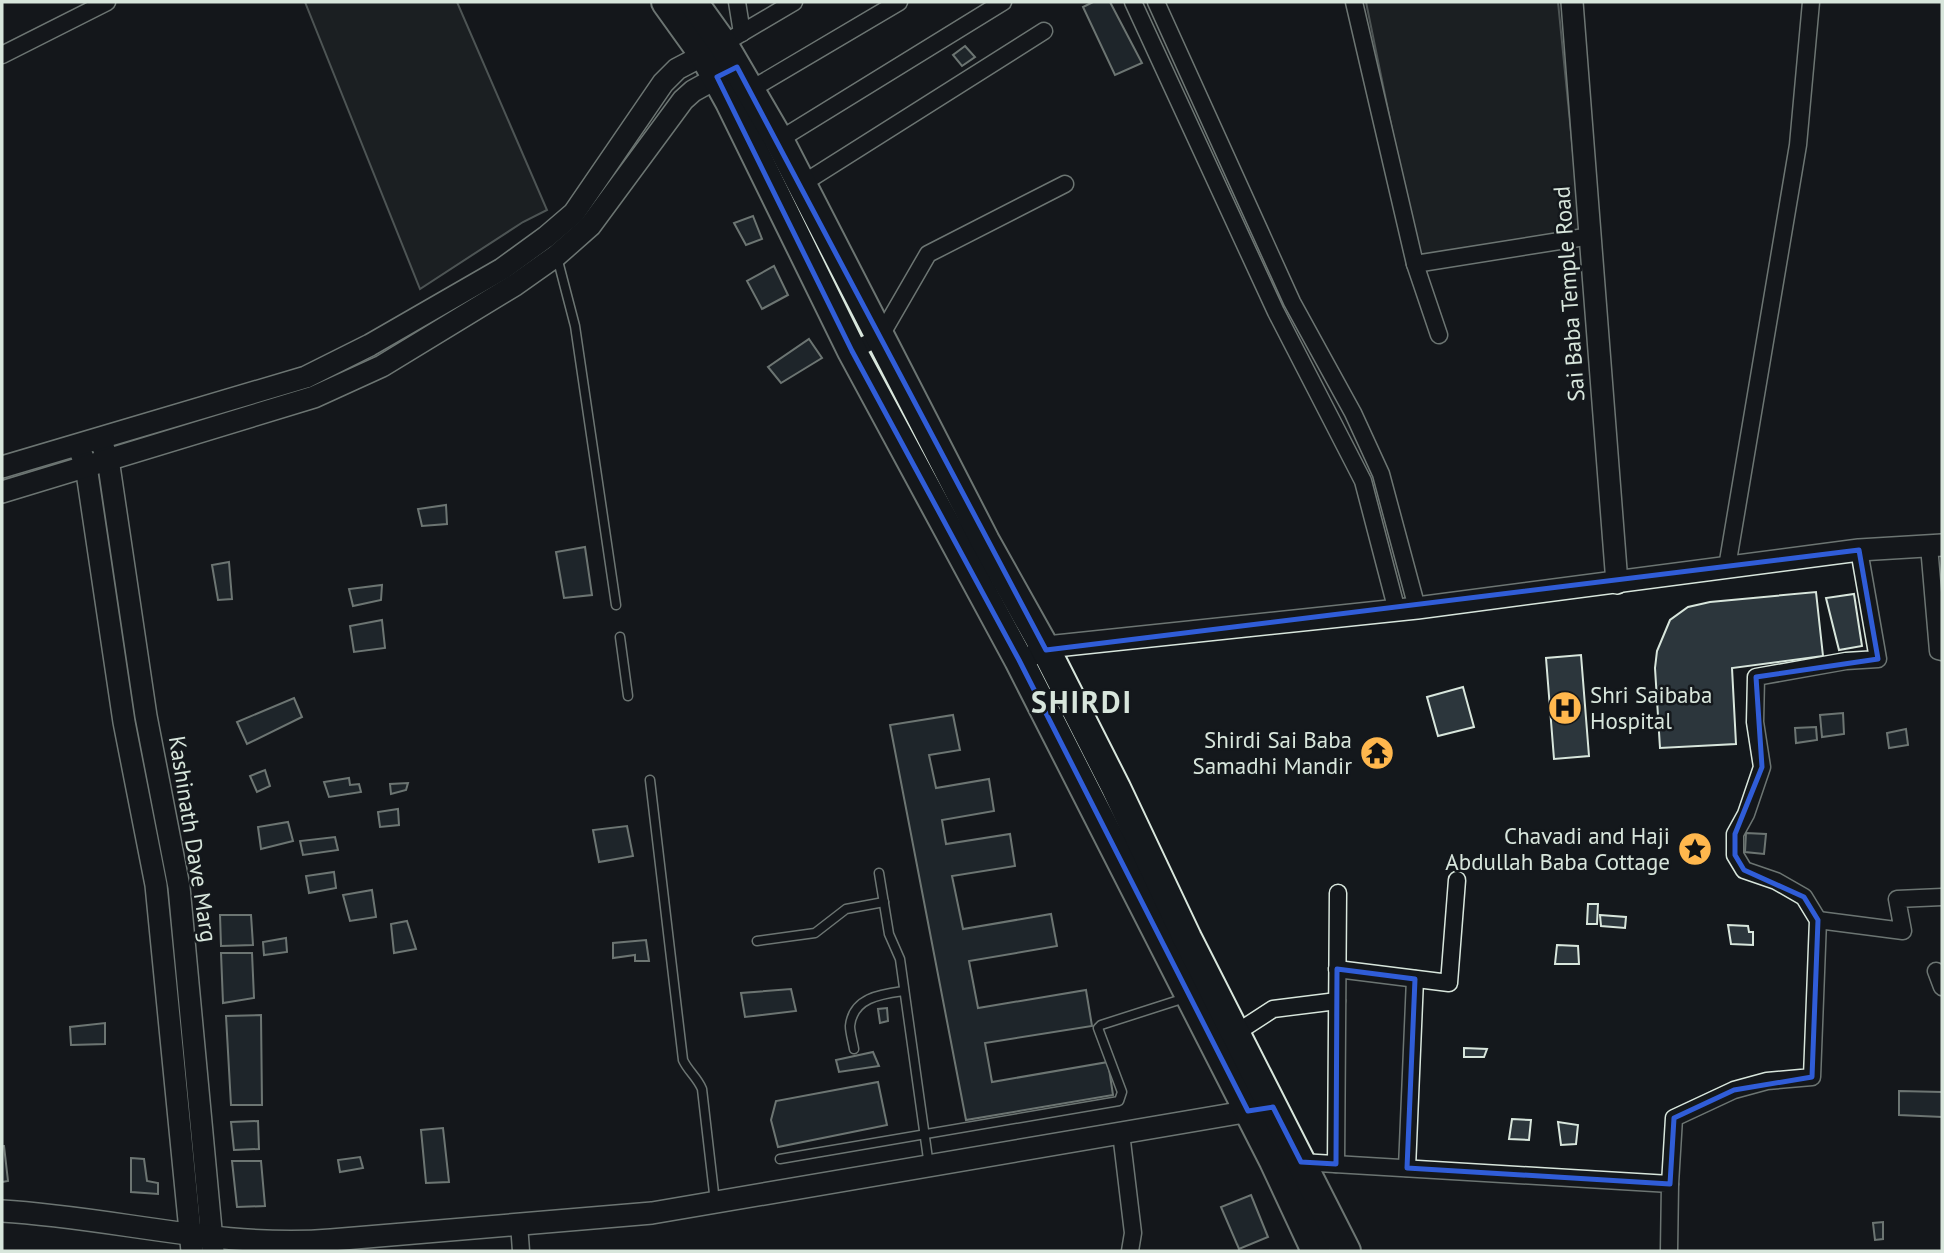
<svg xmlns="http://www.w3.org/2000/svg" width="1944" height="1253" viewBox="0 0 1944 1253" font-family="'PT Sans',sans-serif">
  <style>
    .parking { fill: #24282b; stroke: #939e99; stroke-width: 2 }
    .building { fill: #2c363c; stroke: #d8e6dc; stroke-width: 2 }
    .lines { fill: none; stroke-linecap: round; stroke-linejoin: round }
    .lane-casing { stroke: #d8e6dc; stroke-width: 11 }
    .street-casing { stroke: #d8e6dc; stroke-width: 19 }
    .secondary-casing { stroke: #d8e6dc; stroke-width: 24 }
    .highway-casing { stroke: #d8e6dc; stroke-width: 32 }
    .lane { stroke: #14181c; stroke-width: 8 }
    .street { stroke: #14181c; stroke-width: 16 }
    .secondary { stroke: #14181c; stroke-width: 21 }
    .highway { stroke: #14181c; stroke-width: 28 }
    .marked { fill: none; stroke: #305dd8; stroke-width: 5; stroke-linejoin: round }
    .labels { text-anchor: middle; stroke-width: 5; stroke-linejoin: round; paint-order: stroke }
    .street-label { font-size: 23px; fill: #d8e6dc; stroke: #14181c }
    .poi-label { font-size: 23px; fill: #d8e6dc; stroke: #14181c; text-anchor: end }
    .district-label { font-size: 30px; font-weight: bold; letter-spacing: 2px; fill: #d8e6dc; stroke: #14181c }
  </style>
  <rect width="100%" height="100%" fill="#14181c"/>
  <!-- parking -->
  <g class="parking">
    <path d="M305 2H457L547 210 523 222 420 289Z"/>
    <path d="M1366 2H1558L1581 233 1418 257Z"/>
  </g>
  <!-- building -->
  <g class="building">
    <path d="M1093 2H1110L1142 63 1115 75 1083 7Z"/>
    <path d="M965 46 975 57 962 66 953 55Z"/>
    <path d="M753 216 762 239 746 245 734 223Z"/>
    <path d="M774 266 788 295 762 309 747 281Z"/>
    <path d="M809 339 822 358 781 383 768 367Z"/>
    <path d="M446 505 447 524 422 526 418 509Z"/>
    <path d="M585 547 592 595 564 598 556 552Z"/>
    <path d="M229 562 232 599 218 600 212 565Z"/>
    <path d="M382 585 381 600 353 606 349 589Z"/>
    <path d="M1816 592 1823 656 1732 668 1736 744 1660 748 1655 668 1657 651 1670 620 1688 607 1710 602Z"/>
    <path d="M1854 594 1862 646 1839 650 1826 598Z"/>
    <path d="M382 620 385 648 354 652 350 626Z"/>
    <path d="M1581 655 1589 756 1554 759 1546 658Z"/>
    <path d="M1463 687 1474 727 1438 736 1427 697Z"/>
    <path d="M294 698 302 717 247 744 237 722Z"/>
    <path d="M1843 713 1844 734 1822 737 1820 715Z"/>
    <path d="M953 715 960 750 929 755 936 788 989 779 994 811 942 820 946 844 1010 834 1015 866 952 876 963 929 1051 914 1057 946 969 961 978 1008 1086 990 1092 1026 985 1043 992 1082 1108 1062 1113 1095 966 1120 890 725Z"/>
    <path d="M1816 727 1817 740 1796 743 1795 728Z"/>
    <path d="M1906 729 1908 745 1889 748 1887 733Z"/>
    <path d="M265 770 270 786 257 792 250 776Z"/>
    <path d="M349 778 350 785 359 784 361 792 329 797 324 782Z"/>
    <path d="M408 783 406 790 391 794 390 784Z"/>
    <path d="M398 809 399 825 380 827 378 812Z"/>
    <path d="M288 822 293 841 261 849 258 827Z"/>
    <path d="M627 826 633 856 599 862 593 830Z"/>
    <path d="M1746 833 1766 834 1764 854 1745 852Z"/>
    <path d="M335 837 338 850 303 855 300 841Z"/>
    <path d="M334 872 336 888 309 893 306 876Z"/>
    <path d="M372 890 376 917 350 921 343 895Z"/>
    <path d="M1588 904H1598L1597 924H1587Z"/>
    <path d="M220 915H251L253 945 221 946Z"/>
    <path d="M1600 915 1626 917 1625 928 1601 926Z"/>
    <path d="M407 921 416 949 394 953 391 924Z"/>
    <path d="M1728 925 1748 926 1749 932H1753V945L1731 944Z"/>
    <path d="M286 938 287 952 264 955 263 942Z"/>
    <path d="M646 940 649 961H635V955L613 958V943Z"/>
    <path d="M1557 945 1578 946 1579 964H1555Z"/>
    <path d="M221 953H252L254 998 223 1003Z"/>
    <path d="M791 989 796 1011 745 1017 741 993Z"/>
    <path d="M887 1008 888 1021 880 1023 878 1009Z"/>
    <path d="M261 1015 262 1105H231L226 1016Z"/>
    <path d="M105 1023V1044L71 1045 70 1027Z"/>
    <path d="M1464 1048 1487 1049 1484 1057H1464Z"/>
    <path d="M873 1052 879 1066 839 1072 836 1060Z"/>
    <path d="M878 1082 887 1125 778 1147 771 1120 776 1101Z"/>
    <path d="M1899 1091 1942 1092V1117L1899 1115Z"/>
    <path d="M1512 1119 1531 1120 1529 1140 1509 1139Z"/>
    <path d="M258 1121 259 1149 234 1150 231 1122Z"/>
    <path d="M1558 1122 1578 1125 1576 1144 1561 1145Z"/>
    <path d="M443 1128 449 1182 426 1183 421 1130Z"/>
    <path d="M2 1146H4L8 1181 2 1182Z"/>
    <path d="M360 1157 363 1168 340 1172 338 1160Z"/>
    <path d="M131 1158 144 1159 147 1181 158 1183V1194L131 1192Z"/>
    <path d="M232 1161H261L265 1206 237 1207Z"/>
    <path d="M1251 1195 1268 1237 1239 1249 1221 1207Z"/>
    <path d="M1883 1222V1239L1875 1240 1873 1223Z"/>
  </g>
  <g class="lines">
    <!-- lane casing -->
    <g class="lane-casing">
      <g id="lane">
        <path d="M557 257 575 326 616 605"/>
        <path d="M620 637 628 696"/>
        <path d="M650 780 683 1060C688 1071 697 1077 702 1089L715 1202"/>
        <path d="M879 873 889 934 900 959 929 1166"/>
        <path d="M757 941 815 933 846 909 884 902"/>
        <path d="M854 1049C853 1042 850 1033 850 1026 853 997 882 994 904 991"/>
        <path d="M780 1159 1119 1101 1122 1092 1098 1028 1101 1025 1185 998"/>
      </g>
    </g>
    <!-- street casing -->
    <g class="street-casing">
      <g id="street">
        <path d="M737 2 742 33"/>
        <path d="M1133 2 1276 312 1363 481 1397 611"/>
        <path d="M1156 2 1292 302 1353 413 1381 474 1417 608"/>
        <path d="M1354 2 1415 264 1591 236"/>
        <path d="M723 44 794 2"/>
        <path d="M2 55 107 2"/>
        <path d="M750 90 899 2"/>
        <path d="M779 140 1003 2"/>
        <path d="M802 184 1044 31"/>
        <path d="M1415 264 1439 335"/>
        <path d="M852 351 880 337 928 254 1065 184"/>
        <path d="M1929 546 1938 651 1942 652"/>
        <path d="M1727 567 1798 145 1811 2"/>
        <path d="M1818 920 1903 931 1897 899 1942 897"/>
        <path d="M1337 969 1449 983 1457 880"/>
        <path d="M1936 971 1942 987"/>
        <path d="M1236 1033 1273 1009 1337 1001"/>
        <path d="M1121 1133 1133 1233 1130 1251"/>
        <path d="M1301 1162 1670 1184 1669 1251"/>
        <path d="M1336 1164 1338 893"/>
        <path d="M1407 1168 1415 979"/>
        <path d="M1670 1184 1674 1118 1734 1090 1767 1081 1812 1077 1818 920 1804 897 1776 881 1744 870 1735 855V834L1746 814 1762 767 1755 722 1756 677 1846 661 1878 659 1859 550"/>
        <path d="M519 1224 521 1251"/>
      </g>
    </g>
    <!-- secondary casing -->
    <g class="secondary-casing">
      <g id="secondary">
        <path d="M1572 2 1617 583"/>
        <path d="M103 447 108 459 146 716 179 887 213 1251"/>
        <path d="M81 453 86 466 124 722 156 885 192 1251"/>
        <path d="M2 467 306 377 370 345 502 269 546 237 574 213 663 83 677 69 717 48"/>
        <path d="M2 492 314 397 382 366 515 285 556 256 590 226 683 100 693 91 729 71"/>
        <path d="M1035 654 1056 646 1417 608 1859 550 1942 545"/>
        <path d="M2 1211C111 1217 221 1249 331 1240L652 1213 1262 1109"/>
      </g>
    </g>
    <!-- highway casing -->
    <g class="highway-casing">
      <g id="highway">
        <path d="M666 2 704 55 730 102 852 351 1019 660 1274 1161 1316 1251"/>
        <path d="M693 2 723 44 779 140 985 541 1046 650 1116 788 1187 938 1346 1251"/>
      </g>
    </g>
    <!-- lane -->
    <use href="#lane" class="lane"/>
    <!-- street -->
    <use href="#street" class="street"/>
    <!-- secondary -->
    <use href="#secondary" class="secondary"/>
    <!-- highway -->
    <use href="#highway" class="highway"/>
  </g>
  <!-- marked area -->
  <path d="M0 0H1944V1253H0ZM737 67 1046 650 1859 550 1878 659 1756 677 1762 767 1735 834V855L1744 870 1804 897 1818 920 1812 1077 1734 1090 1674 1118 1670 1184 1407 1168 1415 979 1337 969 1336 1164 1301 1162 1273 1107 1248 1111 1019 660 852 351 717 77Z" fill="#14181c" fill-opacity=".55" fill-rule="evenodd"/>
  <path class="marked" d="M737 67 1046 650 1859 550 1878 659 1756 677 1762 767 1735 834V855L1744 870 1804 897 1818 920 1812 1077 1734 1090 1674 1118 1670 1184 1407 1168 1415 979 1337 969 1336 1164 1301 1162 1273 1107 1248 1111 1019 660 852 351 717 77Z"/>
  <!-- icons -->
  <defs>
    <g id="hospital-disc" transform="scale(1.75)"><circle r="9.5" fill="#ffb74d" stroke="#14181c"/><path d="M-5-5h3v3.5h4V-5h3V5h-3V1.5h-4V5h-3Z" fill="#111"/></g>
    <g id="temple-disc" transform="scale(1.75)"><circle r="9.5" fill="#ffb74d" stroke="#14181c"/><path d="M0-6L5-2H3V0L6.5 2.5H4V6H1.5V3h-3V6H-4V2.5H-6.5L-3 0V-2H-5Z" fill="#111"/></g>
    <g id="sight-disc" transform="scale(1.75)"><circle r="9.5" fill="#ffb74d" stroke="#14181c"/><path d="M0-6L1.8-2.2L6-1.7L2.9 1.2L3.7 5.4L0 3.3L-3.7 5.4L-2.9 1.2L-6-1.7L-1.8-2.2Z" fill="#111"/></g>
  </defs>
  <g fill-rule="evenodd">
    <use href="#hospital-disc" x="1565" y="708"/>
    <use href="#temple-disc" x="1377" y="753"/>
    <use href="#sight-disc" x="1695" y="849"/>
  </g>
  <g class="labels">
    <!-- street labels -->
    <g class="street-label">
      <text transform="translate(1569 294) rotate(-94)" y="8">Sai Baba Temple Road</text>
      <text transform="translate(193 839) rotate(81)" y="8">Kashinath Dave Marg</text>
    </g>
    <!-- poi labels -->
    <g class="poi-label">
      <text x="1590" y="703" text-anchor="start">Shri Saibaba<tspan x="1590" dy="26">Hospital</tspan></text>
      <text x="1352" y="748">Shirdi Sai Baba<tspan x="1352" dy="26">Samadhi Mandir</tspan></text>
      <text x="1670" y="844">Chavadi and Haji<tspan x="1670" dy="26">Abdullah Baba Cottage</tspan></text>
    </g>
    <!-- district labels -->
    <g class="district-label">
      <text x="1082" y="713">SHIRDI</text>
    </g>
  </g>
  <!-- border -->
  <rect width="1944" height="1253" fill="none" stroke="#d8e6dc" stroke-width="7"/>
</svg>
